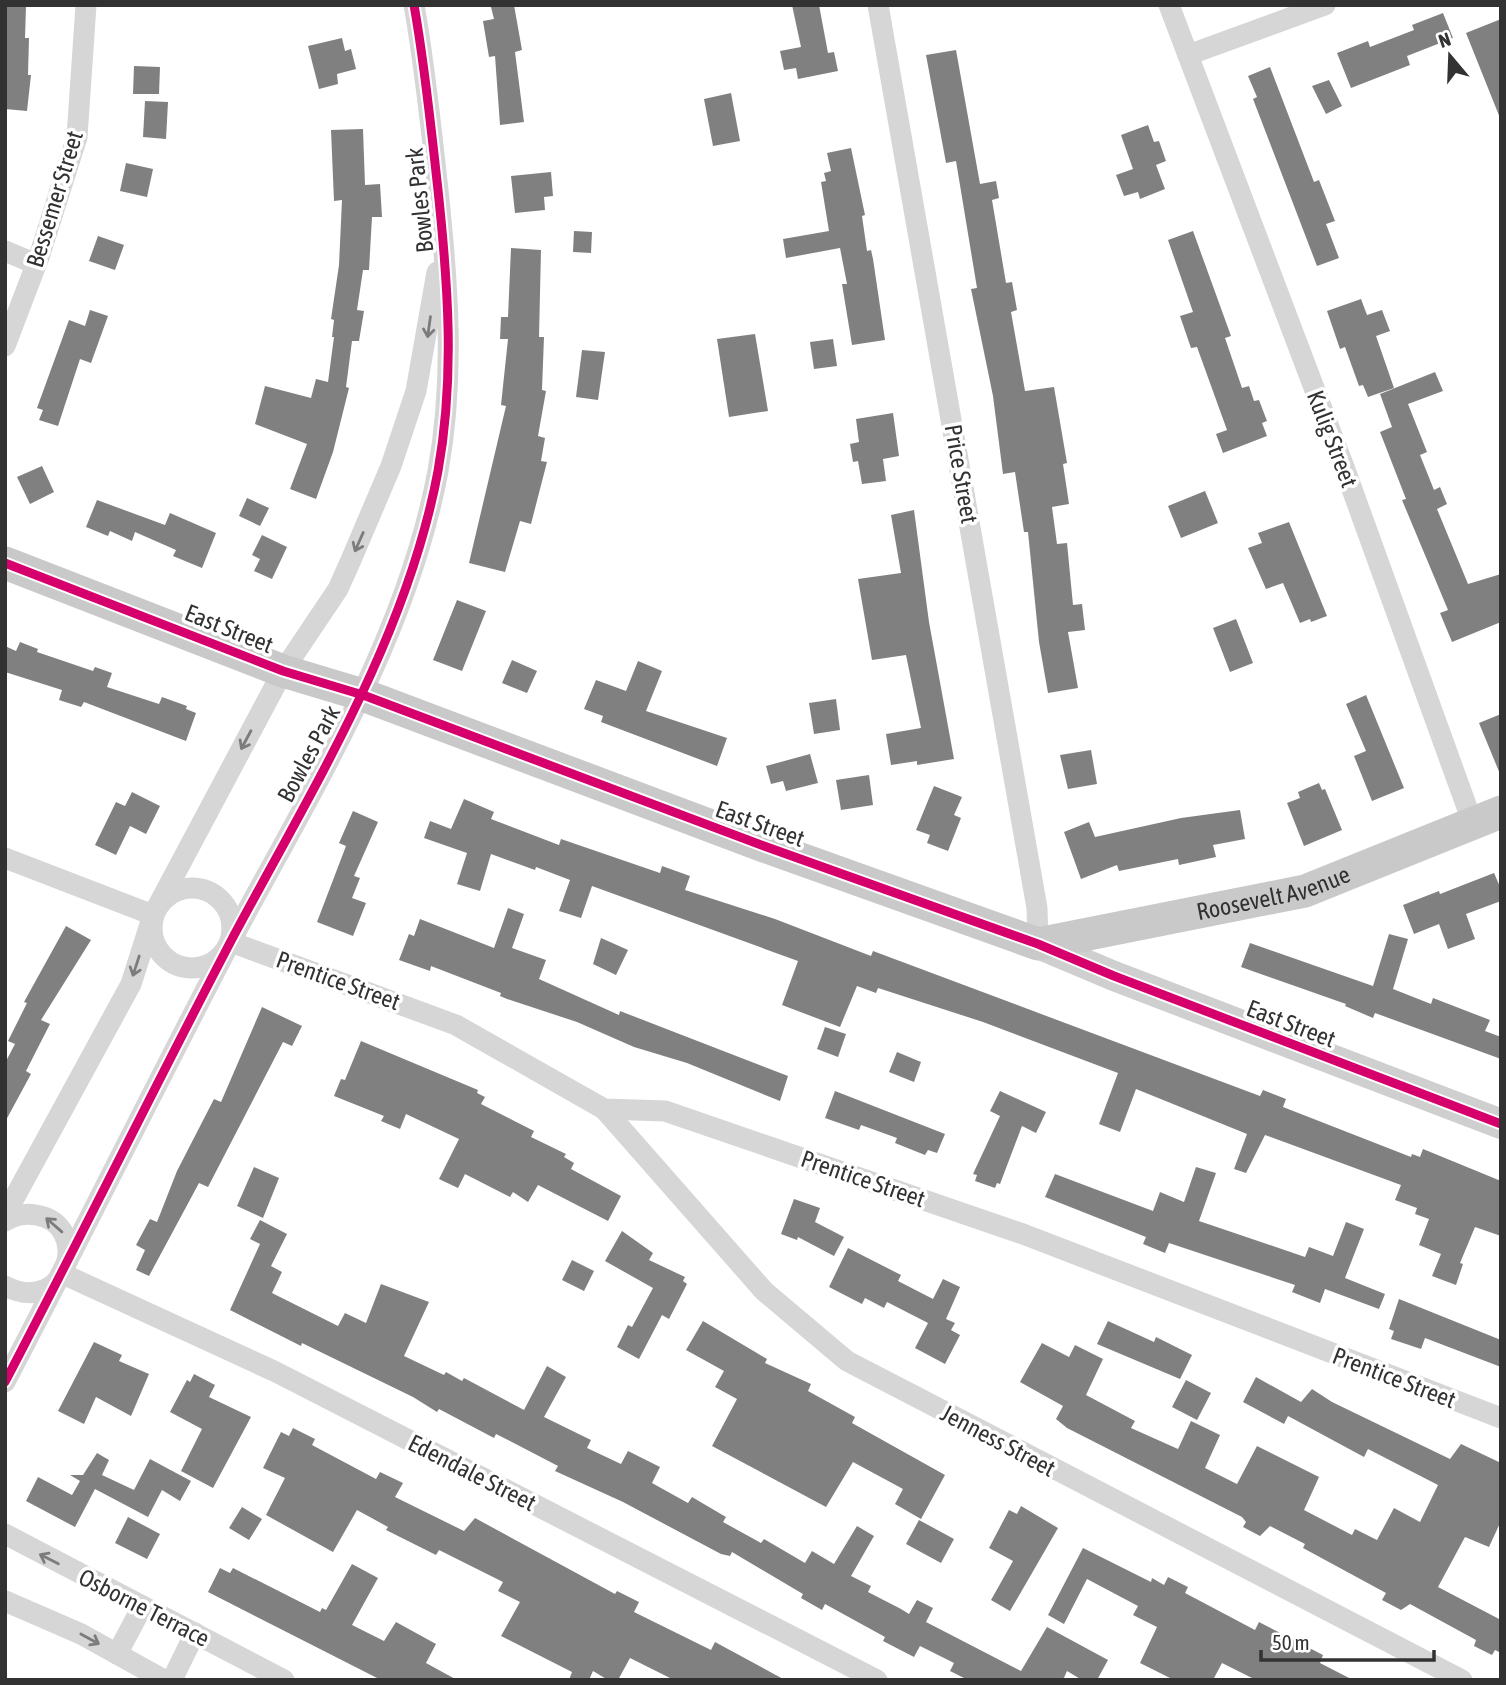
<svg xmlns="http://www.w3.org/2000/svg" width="1506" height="1685" viewBox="0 0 1506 1685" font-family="'Asap Condensed',sans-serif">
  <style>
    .building { fill: #808080 }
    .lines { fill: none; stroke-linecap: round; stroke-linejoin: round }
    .street { stroke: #d6d6d6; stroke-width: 21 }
    .secondary { stroke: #cfcfcf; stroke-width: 30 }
    .primary { stroke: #c9c9c9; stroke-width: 33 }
    .cycleway-casing { stroke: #fff; stroke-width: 13 }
    .cycleway { stroke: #d6006c; stroke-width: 9 }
    .oneway { stroke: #7c7c7c }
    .labels { text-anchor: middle; stroke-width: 7; stroke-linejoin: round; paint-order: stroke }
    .street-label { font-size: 24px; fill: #323232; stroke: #fff }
  </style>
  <rect width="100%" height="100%" fill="#fff"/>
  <!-- building -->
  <g class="building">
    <path d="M514 5 522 50 515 52 524 122 500 125 495 56 489 57 483 21 494 19 491 7Z"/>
    <path d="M792 5H819L828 53 834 52 838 71 798 79 796 68 784 70 780 51 801 47Z"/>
    <path d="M5 6H26L25 38H29L28 75H31L27 111 5 109Z"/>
    <path d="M1443 13 1453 38 1407 56 1410 65 1351 88 1337 53 1368 41 1370 47 1414 30 1412 25Z"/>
    <path d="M1501 19V118H1500L1466 33Z"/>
    <path d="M342 38 345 51 351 49 356 69 337 74 338 84 319 89 308 46Z"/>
    <path d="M956 50 980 184 996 181 999 198 992 200 1006 283 1012 282 1017 310 1011 312 1025 391 1054 387 1067 463 1063 464 1069 504 1052 507 1057 544 1067 543 1073 605 1082 604 1085 630 1068 632 1078 688 1048 693 1039 642 1028 532H1024L1015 472 1003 474 993 396 971 289 977 288 956 161 946 163 926 55Z"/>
    <path d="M134 66 160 67 159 94H133Z"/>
    <path d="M1270 67 1314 182 1319 180 1335 221 1326 224 1339 258 1317 266 1253 99 1257 97 1248 76Z"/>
    <path d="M1329 80 1342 106 1326 114 1312 86Z"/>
    <path d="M731 93 740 141 713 146 704 99Z"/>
    <path d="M145 101 168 102 166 139 143 137Z"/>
    <path d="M1148 125 1154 142 1159 141 1166 161 1156 165 1165 189 1140 199 1138 192 1124 196 1116 175 1133 169 1121 135Z"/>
    <path d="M363 129 365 185 380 184 382 217H372L369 270H363L357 310 364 311 359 341H352L346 387 349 388 333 452 316 499 290 489 307 444 255 424 265 386 311 398 316 379 328 382 334 337H332L334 320 331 319 339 265 342 200 334 201 331 130Z"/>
    <path d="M851 148 865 215 862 216 867 251 871 250 873 259 885 340 852 345 842 284H847L840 248 786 258 783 239 829 231 821 182 826 181 824 173 831 171 827 153Z"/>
    <path d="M126 163 153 169 147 197 120 191Z"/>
    <path d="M551 172 553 196 544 197 545 210 515 213 511 176Z"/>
    <path d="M574 231 592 232 591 253 573 252Z"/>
    <path d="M1193 231 1231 336 1225 338 1242 388 1249 386 1254 401 1259 400 1267 421 1262 423 1267 436 1223 453 1216 434 1227 430 1197 347 1191 348 1180 316 1193 312 1168 240Z"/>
    <path d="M98 236 124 245 115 270 89 261Z"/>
    <path d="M511 248 541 250 539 337H544L542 390 546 391 538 436 545 438 541 461 547 462 531 524 520 521 505 572 469 563 506 406 501 405 508 339H500L501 317H508Z"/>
    <path d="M1361 299 1367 315 1382 310 1390 331 1376 336 1394 388 1368 397 1363 385 1359 386 1345 347 1340 349 1327 311Z"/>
    <path d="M90 310 108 316 91 363 80 359 58 426 39 420 43 410 37 408 69 320 85 326Z"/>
    <path d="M755 334 768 411 729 417 717 339Z"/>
    <path d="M833 339 837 366 814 369 810 342Z"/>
    <path d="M582 350 605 352 598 400 576 397Z"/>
    <path d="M1435 372 1443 391 1408 404 1427 452 1420 455 1434 490 1440 487 1447 504 1437 509 1468 584 1501 574V622L1452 642 1440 613 1448 610 1402 500 1406 499 1380 432 1392 427 1380 394Z"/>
    <path d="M893 413 899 456 883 459 886 481 862 484 858 461 853 462 850 444 859 442 856 419Z"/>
    <path d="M42 466 54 492 30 504 17 477Z"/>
    <path d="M1205 491 1218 523 1181 538 1168 506Z"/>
    <path d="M247 498 269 508 260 526 239 516Z"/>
    <path d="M97 500 165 525 170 513 216 533 202 568 173 556 176 550 135 532 132 541 110 531 108 536 86 527Z"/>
    <path d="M914 510 929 622 954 759 917 765V761L891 765 886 734 921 728 906 655 872 660 858 579 901 573 891 515Z"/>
    <path d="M1289 522 1327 616 1311 622 1310 619 1300 623 1283 583 1266 589 1248 548 1262 543 1258 533Z"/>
    <path d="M262 535 287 547 272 579 254 571 260 559 252 555Z"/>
    <path d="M457 600 486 611 462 671 433 660Z"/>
    <path d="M1236 619 1253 663 1230 672 1213 628Z"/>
    <path d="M20 642 38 649 37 652 93 671 95 667 112 673 107 687 159 704 162 697 187 706 186 709 196 713 186 741 84 702 81 707 59 700 62 690 5 672V646L16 651Z"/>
    <path d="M512 660 537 671 527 693 502 683Z"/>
    <path d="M638 661 662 671 646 711 727 738 717 766 601 722 603 716 584 709 596 680 626 691Z"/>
    <path d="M1366 695 1404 788 1372 801 1354 756 1366 751 1346 704Z"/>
    <path d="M836 699 840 730 814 734 809 703Z"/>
    <path d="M1501 714V774H1500L1479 723Z"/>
    <path d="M1091 750 1097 784 1068 789 1060 755Z"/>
    <path d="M810 754 818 783 786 791 783 781 771 784 766 766Z"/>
    <path d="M869 775 873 805 841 810 836 780Z"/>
    <path d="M1319 783 1322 790 1325 789 1342 830 1304 846 1287 803 1300 798 1298 792Z"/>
    <path d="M934 786 962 797 954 815 961 818 948 851 927 843 930 835 916 830Z"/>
    <path d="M132 792 160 806 146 834 130 826 116 855 95 845 116 802 125 806Z"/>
    <path d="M464 799 494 812 491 819 559 845 561 839 660 873 662 866 690 876 685 890 775 919 871 956 873 951 1260 1096 1263 1090 1286 1099 1283 1107 1411 1157 1412 1154 1420 1157 1423 1149 1501 1181V1236L1475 1227 1460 1263 1463 1264 1456 1285 1432 1276 1441 1254 1419 1245 1429 1219 1415 1214 1417 1208 1395 1200 1401 1185 1265 1135 1246 1173 1234 1169 1247 1134 1136 1089 1120 1132 1099 1124 1118 1073 983 1022 878 988 876 993 857 986 840 1027 782 1005 798 961 592 886 581 918 559 911 570 880 536 867 535 870 491 854 480 891 457 884 467 853 424 838 430 821 451 829Z"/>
    <path d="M1240 810 1245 839 1213 845 1216 857 1179 865 1178 859 1119 871 1117 865 1081 879 1064 832 1089 822 1095 837 1181 818Z"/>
    <path d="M353 811 378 822 354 876 360 878 352 898 366 903 353 936 317 922 346 846 339 843Z"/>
    <path d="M1494 873 1501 889V901L1466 914 1475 939 1448 949 1439 924 1414 934 1403 905 1439 891 1440 894Z"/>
    <path d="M508 908 524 914 512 948 546 960 539 979 619 1015 620 1011 788 1076 780 1101 687 1063 634 1047 577 1022 507 999 500 996 501 993 431 966 430 971 399 960 409 934 414 936 420 919 494 948Z"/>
    <path d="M66 926 91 940 41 1020 50 1024 26 1071 31 1074 5 1122V1063L15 1044 8 1041 27 1003 24 1002Z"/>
    <path d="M1389 934 1408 939 1393 989 1431 1004 1433 998 1490 1020 1485 1031 1501 1037V1059L1375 1013 1373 1018 1345 1006 1346 1004 1241 967 1250 943 1373 986Z"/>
    <path d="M601 938 628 950 616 975 593 964Z"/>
    <path d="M262 1007 302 1026 292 1046 283 1042 208 1187 199 1183 149 1276 136 1270 145 1250 136 1245 150 1219 157 1222 177 1171 214 1099 221 1102Z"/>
    <path d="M825 1027 846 1034 838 1057 817 1049Z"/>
    <path d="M361 1041 478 1090 477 1093 485 1097 481 1104 534 1131 531 1137 566 1154 564 1157 574 1163 571 1169 621 1196 608 1221 538 1185 528 1202 513 1192 510 1197 465 1174 458 1188 439 1179 459 1139 406 1114 400 1129 381 1121 384 1116 334 1096 341 1079 345 1080Z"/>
    <path d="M897 1052 921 1062 914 1082 889 1072Z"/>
    <path d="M835 1091 945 1134 937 1153 928 1150 925 1155 895 1143 897 1138 861 1125 859 1130 825 1118Z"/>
    <path d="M1000 1091 1046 1112 1036 1133 1022 1126 1000 1184 997 1183 995 1188 975 1181 977 1175 973 1174 1000 1116 990 1111Z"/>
    <path d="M254 1167 279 1178 263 1218 237 1206Z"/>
    <path d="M1196 1167 1216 1173 1199 1221 1305 1257 1309 1247 1333 1256 1346 1222 1364 1229 1345 1278 1385 1294 1379 1309 1325 1289 1320 1303 1292 1292 1295 1285 1169 1243 1165 1253 1143 1244 1146 1237 1045 1197 1055 1174 1153 1211 1160 1192 1184 1202Z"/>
    <path d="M794 1199 820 1208 815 1222 844 1237 834 1256 798 1237 797 1240 781 1234Z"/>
    <path d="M260 1220 287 1234 271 1266 282 1272 272 1293 338 1326 345 1313 366 1323 381 1284 429 1302 404 1356 444 1375 446 1372 462 1381 464 1378 524 1410 547 1366 566 1377 544 1417 591 1440 587 1448 621 1464 628 1451 660 1467 652 1483 688 1503 692 1497 726 1517 723 1522 761 1543 764 1539 805 1563 812 1551 834 1564 857 1526 874 1536 851 1576 871 1586 868 1592 901 1609 909 1614 917 1600 933 1608 926 1622 1021 1671 1047 1627 1108 1660 1097 1680H1082L1067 1671 1063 1680H968L950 1671 954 1663 920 1646 914 1657 883 1641 885 1637 825 1604 822 1610 801 1598 803 1594 732 1552 730 1556 721 1554 623 1502 555 1471 558 1466 508 1440 496 1434 494 1438 439 1409 437 1412 413 1397 302 1343 301 1346 230 1310 260 1244 250 1239Z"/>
    <path d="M622 1231 653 1253 649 1260 685 1277 683 1281 687 1284 669 1319 662 1315 639 1359 617 1347 628 1325 632 1327 653 1288 605 1261Z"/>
    <path d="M848 1248 901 1275 898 1281 933 1299 943 1279 960 1287 946 1319 955 1323 951 1330 960 1335 945 1364 915 1348 928 1323 887 1302 884 1308 865 1298 862 1304 829 1287Z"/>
    <path d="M572 1260 594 1271 584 1291 562 1280Z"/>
    <path d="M1399 1299 1501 1340V1367L1425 1338 1421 1349 1391 1339 1394 1331 1389 1329Z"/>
    <path d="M703 1321 767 1359 765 1363 811 1384 808 1391 855 1417 852 1423 945 1475 921 1519 895 1504 903 1489 853 1462 826 1507 712 1446 737 1399 715 1387 724 1371 686 1350Z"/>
    <path d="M1108 1321 1154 1342 1156 1337 1192 1355 1180 1379 1097 1344Z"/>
    <path d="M94 1342 122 1355 119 1361 149 1374 131 1416 96 1397 84 1424 58 1411Z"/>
    <path d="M1042 1343 1069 1357 1075 1345 1103 1359 1086 1395 1135 1421 1131 1428 1178 1449 1191 1421 1220 1435 1205 1468 1237 1484 1257 1446 1319 1477 1304 1510 1352 1535 1355 1529 1377 1540 1394 1508 1420 1522 1438 1485 1368 1449 1364 1457 1288 1416 1284 1424 1243 1402 1256 1377 1301 1402 1312 1389 1332 1402 1450 1459 1461 1444 1501 1463V1521L1489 1547 1465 1537 1438 1587 1501 1620V1653L1495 1650 1492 1655 1474 1646 1476 1640 1410 1604 1401 1610 1382 1600 1386 1593 1303 1548 1305 1544 1270 1526 1260 1536 1243 1527 1246 1522 1242 1517 1067 1428 1056 1419 1063 1406 1020 1382Z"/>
    <path d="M194 1374 215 1385 209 1397 251 1417 213 1488 181 1471 202 1429 170 1412 187 1380 190 1382Z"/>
    <path d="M1186 1380 1211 1393 1197 1420 1172 1407Z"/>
    <path d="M293 1428 315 1439 312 1445 376 1479 380 1472 403 1483 395 1497 464 1531 475 1518 615 1594 617 1591 639 1602 634 1612 711 1650 715 1642 785 1680H674L630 1658 618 1680H608L593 1671 589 1680H569L572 1672 501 1636 520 1602 498 1591 503 1582 439 1550 436 1555 386 1530 388 1527 357 1510 333 1552 266 1515 285 1478 263 1468 281 1432 289 1436Z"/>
    <path d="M97 1453 109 1460 102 1475 134 1490 150 1459 191 1481 180 1501 162 1490 148 1517 95 1489 75 1527 26 1501 38 1477 72 1495 80 1481 70 1475H83Z"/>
    <path d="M1021 1506 1058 1528 1010 1611 991 1600 1013 1561 989 1548 1009 1510 1017 1514Z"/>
    <path d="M242 1507 262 1519 249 1540 229 1528Z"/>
    <path d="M128 1517 160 1534 147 1559 115 1543Z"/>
    <path d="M919 1520 954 1539 941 1563 906 1544Z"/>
    <path d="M1083 1548 1151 1582 1152 1578 1164 1585 1168 1577 1188 1587 1185 1593 1255 1630 1259 1622 1323 1655 1320 1663 1353 1680H1256L1222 1663 1213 1680H1174L1140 1663 1157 1627 1133 1615 1138 1606 1087 1579 1064 1624 1048 1615Z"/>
    <path d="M352 1564 378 1578 352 1625 384 1641 396 1622 436 1644 426 1663 457 1680H381L208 1592 220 1568 230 1573 233 1568 320 1612 322 1608 326 1610Z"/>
  </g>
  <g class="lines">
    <!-- street -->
    <g class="street">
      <path d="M878 5 1037 908 1038 944"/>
      <path d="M1169 5 1344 467 1473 824"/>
      <path d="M1188 55 1325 5"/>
      <path d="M5 251 36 264"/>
      <path d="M5 346 39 257 77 137 86 5"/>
      <path d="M5 858 153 915"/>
      <circle cx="192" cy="928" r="40"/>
      <path d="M231 942 456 1025 604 1109 665 1111 1023 1234 1501 1418"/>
      <path d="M604 1109 764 1291 847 1361 1462 1680"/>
      <path d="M5 1215 131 984 153 915 283 671 338 589 351 560 391 466 416 391 437 272"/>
      <path d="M5 1221C15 1215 25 1213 36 1215 93 1224 68 1318 5 1286"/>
      <path d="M63 1274 276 1372 877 1680"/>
      <path d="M5 1382C82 1235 155 1086 232 939 311 791 407 638 438 471 455 377 448 284 438 190 431 128 425 66 414 5"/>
      <path d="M5 1534 284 1680"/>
      <path d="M5 1601 81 1634 164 1680"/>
      <path d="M117 1654 142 1607"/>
      <path d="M172 1680 195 1633"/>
    </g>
    <!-- secondary -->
    <path class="secondary" d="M1038 944 1114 976 1501 1124"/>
    <!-- primary -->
    <path class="primary" id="s1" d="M5 563 283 671 363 695 764 846 1038 944 1305 891 1501 812"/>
    <!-- cycleway casing -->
    <g class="cycleway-casing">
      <g id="cycleway">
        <path d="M5 563 283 671 363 695 764 846 1038 944 1114 976 1501 1124"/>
        <path d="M5 1382C82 1235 155 1086 232 939 311 791 407 638 438 471 455 377 448 284 438 190 431 128 425 66 414 5"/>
      </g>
    </g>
    <!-- cycleway -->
    <use href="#cycleway" class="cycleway"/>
  </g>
  <!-- one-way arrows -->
  <defs><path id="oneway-shaft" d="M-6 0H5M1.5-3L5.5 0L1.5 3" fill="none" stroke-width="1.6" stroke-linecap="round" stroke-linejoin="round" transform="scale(1.75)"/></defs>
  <g class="oneway">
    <use href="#oneway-shaft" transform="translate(429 327) rotate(98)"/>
    <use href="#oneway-shaft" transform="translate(359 542) rotate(114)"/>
    <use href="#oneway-shaft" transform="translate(246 740) rotate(118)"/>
    <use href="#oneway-shaft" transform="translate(136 966) rotate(108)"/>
    <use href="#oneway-shaft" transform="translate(54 1225) rotate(-139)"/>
    <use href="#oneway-shaft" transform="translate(49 1559) rotate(-153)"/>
    <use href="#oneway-shaft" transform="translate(90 1639) rotate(29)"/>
  </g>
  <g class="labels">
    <!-- street labels -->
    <g class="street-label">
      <text transform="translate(55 199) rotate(-73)" y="8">Bessemer Street</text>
      <text transform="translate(420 200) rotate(-96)" y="8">Bowles Park</text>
      <text transform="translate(1332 439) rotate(69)" y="8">Kulig Street</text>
      <text transform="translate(961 474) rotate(80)" y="8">Price Street</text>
      <text transform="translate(229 629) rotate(22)" y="8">East Street</text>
      <text transform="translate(309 754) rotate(-62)" y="8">Bowles Park</text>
      <text transform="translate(760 824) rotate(20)" y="8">East Street</text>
      <text dy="8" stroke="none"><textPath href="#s1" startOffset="1342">Roosevelt Avenue</textPath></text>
      <text transform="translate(338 981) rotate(20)" y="8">Prentice Street</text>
      <text transform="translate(1291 1024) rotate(21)" y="8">East Street</text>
      <text transform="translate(863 1179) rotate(19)" y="8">Prentice Street</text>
      <text transform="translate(1394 1378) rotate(21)" y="8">Prentice Street</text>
      <text transform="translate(998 1441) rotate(28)" y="8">Jenness Street</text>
      <text transform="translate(472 1473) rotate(27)" y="8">Edendale Street</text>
      <text transform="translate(144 1608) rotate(27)" y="8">Osborne Terrace</text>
    </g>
  </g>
  <!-- border -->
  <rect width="1506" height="1685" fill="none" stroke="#323232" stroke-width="14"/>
  <!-- north arrow -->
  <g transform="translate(1450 56) rotate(341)" stroke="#ffffff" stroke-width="5" paint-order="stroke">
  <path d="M0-5L12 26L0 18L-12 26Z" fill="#323232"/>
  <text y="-10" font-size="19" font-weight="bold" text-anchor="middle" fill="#323232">N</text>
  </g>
  <!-- scale -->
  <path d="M1261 1650v10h173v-10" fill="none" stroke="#323232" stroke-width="3.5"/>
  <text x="1272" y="1650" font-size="21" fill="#323232" stroke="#ffffff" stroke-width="5" paint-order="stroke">50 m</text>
</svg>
